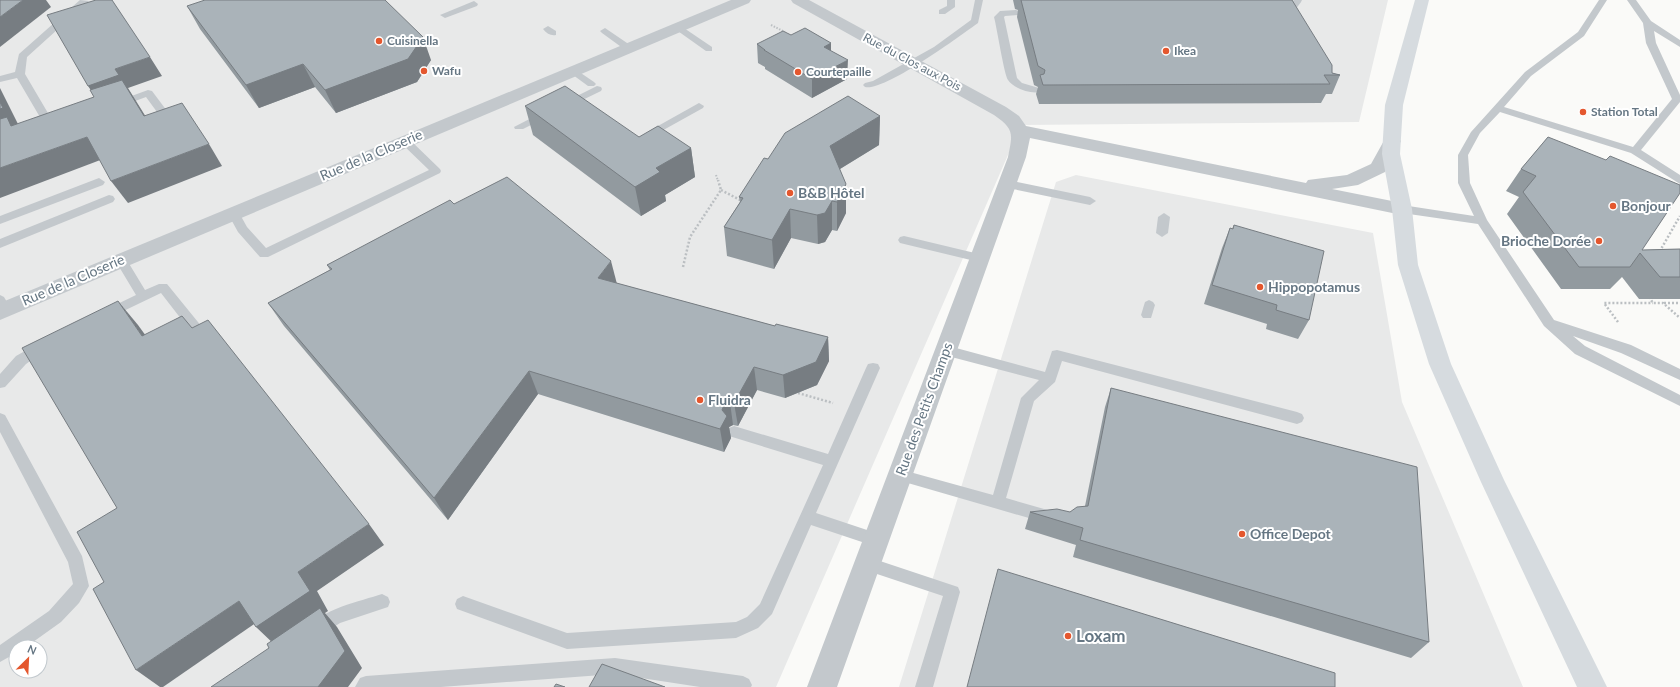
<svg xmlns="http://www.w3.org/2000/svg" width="1680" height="687" viewBox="0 0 1680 687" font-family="Lato,sans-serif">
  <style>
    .built { fill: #e8e9e9; fill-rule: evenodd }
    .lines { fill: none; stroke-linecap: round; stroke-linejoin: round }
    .path-far1 { stroke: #bbbfc2; stroke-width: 2; stroke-dasharray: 1.5 1.5; stroke-linecap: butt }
    .path { stroke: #bbbfc2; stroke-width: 2.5; stroke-dasharray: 2 2; stroke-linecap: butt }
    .lane { fill: #c3c8cc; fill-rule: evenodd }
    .street { fill: #c3c8cc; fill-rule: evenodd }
    .secondary { fill: #d6dbdf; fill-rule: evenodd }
    .wall { fill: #929a9f }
    .shaded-wall { fill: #777d82 }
    .building { fill: #aab3b9; stroke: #777d82 }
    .poi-dot { fill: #e4572e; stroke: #fff; stroke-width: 1.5 }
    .labels { text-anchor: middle; stroke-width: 4; stroke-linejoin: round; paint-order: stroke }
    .far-poi-label { font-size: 12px; font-weight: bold; fill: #657683; stroke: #fff; text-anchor: start }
    .far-street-label { font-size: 12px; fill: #657683; stroke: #fff }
    .street-label { font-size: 14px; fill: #657683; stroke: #fff }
    .poi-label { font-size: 14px; font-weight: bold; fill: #657683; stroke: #fff; text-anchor: start }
    .near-poi-label { font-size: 17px; font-weight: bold; fill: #657683; stroke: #fff; text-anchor: start }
  </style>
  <rect width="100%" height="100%" fill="#fafaf8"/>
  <!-- built -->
  <g class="built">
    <path d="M0 0H1388L1359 122 1021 125 776 687H0ZM16 647H40V671H16Z"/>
    <path d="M1076 175 1373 233 1402 402 1523 687H899L1056 182Z"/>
  </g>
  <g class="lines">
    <!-- path-far1 -->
    <g class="path-far1">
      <path d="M771 25 785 32"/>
      <path d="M716 175 718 181"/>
    </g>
    <!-- path -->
    <g class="path">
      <path d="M721 190 742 201"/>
      <path d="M1663 251 1661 249 1680 216"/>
      <path d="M683 267 690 237 721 190 718 180"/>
      <path d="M1649 297 1653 303H1663L1680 318"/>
      <path d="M1664 303H1680"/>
      <path d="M1618 322 1604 303H1653"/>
      <path d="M798 393 833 403"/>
    </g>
    <!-- lane -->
    <g class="lane">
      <path d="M80 0 89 1 27 57 25 74 55 125 49 129H41L40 127 44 124 17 78 0 82V76L15 72 19 54Z"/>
      <path d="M947 0H955V7L945 14H939V10L947 6Z"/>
      <path d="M975 0H983L978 23C960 36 884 92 865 87L863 85 865 83 873 81 934 47 971 20Z"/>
      <path d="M1294 0H1302C1299 7 1288 17 1280 15V11Z"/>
      <path d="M1599 0H1607L1584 36 1531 76 1504 107 1633 147 1672 99 1646 43 1643 23 1627 0H1636L1651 21 1680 40V47L1654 31 1656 43 1680 95V102L1641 150 1680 175V184L1631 153 1500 112 1480 133 1468 155 1470 183 1487 220 1554 320 1631 345 1680 369V380L1621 353 1573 336 1585 346 1680 395V406L1575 354 1544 326 1478 224 1402 213 1396 209 1402 205 1474 216 1458 183V155L1471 132 1525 72 1578 32Z"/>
      <path d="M474 1 478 4 477 6 445 18 440 15Z"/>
      <path d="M1016 10 1019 11V15L1005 16 1004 17 1017 78 1022 83 1039 88 1040 90 1039 92C1030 94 1013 88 1008 80 1004 74 997 28 994 17L1000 11Z"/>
      <path d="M678 24 712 47V51H706L675 29V25Z"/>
      <path d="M548 26 556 31V35C551 36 547 34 543 29Z"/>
      <path d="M605 28 630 45V49H624L602 33 600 31Z"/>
      <path d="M572 67 594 82 596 84 594 86H588L569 72 567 70 569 68Z"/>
      <path d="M597 86 601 87 602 89 601 91 568 107 564 108 559 105Z"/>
      <path d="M148 90 152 91 176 123 177 125 176 127H168L146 97 119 107 114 104 115 102Z"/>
      <path d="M699 103 704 106 703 108 658 133 654 134 649 131Z"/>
      <path d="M545 111 549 112 550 114 549 116 523 129H515L514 127Z"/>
      <path d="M405 138 409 139 440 169 441 171 440 173 268 257H260L238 232 227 212 233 208 237 209 247 227 266 248 429 170 401 143 400 141 401 139Z"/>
      <path d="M99 178 105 182 103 185 0 224V216Z"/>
      <path d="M1007 180 1090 197 1096 201 1090 205 1003 187 1001 184 1003 181Z"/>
      <path d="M109 195 113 196 115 199 113 202 0 248V239Z"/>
      <path d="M1164 213 1170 217 1168 233 1162 237 1156 233 1158 217Z"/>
      <path d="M904 236 979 254 983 255 985 258 983 261 979 262 900 243 898 240 900 237Z"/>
      <path d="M121 256 125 257 145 290 159 284H167L202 327 203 330 202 333 197 335 192 333 161 293 111 317H103L101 314 103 311 136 295 115 260 117 257Z"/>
      <path d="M0 295 4 297 11 309 9 312 5 314 0 311Z"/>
      <path d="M1149 300 1153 302 1155 305 1151 318H1143L1141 315 1145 302Z"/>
      <path d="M41 342 46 344 48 347 46 350 26 364 5 387 0 388V374L16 356Z"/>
      <path d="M945 345 1045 372 1052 351 1057 350 1297 412 1302 414 1304 418 1302 422 1297 424 1062 361 1055 382 1034 401 1006 498 1051 511 1054 516 1051 521 1046 523 894 479 892 475 894 471 899 469 993 495 1021 398 1039 380 940 354 938 350 940 346Z"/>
      <path d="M873 363 878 364 880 368 816 513 882 535 885 540 882 545 877 547 811 525 772 614 758 628 736 638 567 649 457 609 455 604 457 599 463 596 567 633 736 622 747 617 760 604 823 465 729 436 727 432 729 428 734 426 828 454 866 368 868 364Z"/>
      <path d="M0 413 5 415 82 556 89 586 79 603 61 622 26 647H16V653L0 662V645L49 611 73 584 68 562 0 432Z"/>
      <path d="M868 557 958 587 960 592 933 687H915L943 596 862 569 860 564 862 559Z"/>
      <path d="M382 594 388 597 390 602 388 607 340 623 317 638 311 636 309 630C318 609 362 601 382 594Z"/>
      <path d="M615 658 743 676 749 679 752 685 751 687H700L615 674 441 687H355L360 678 366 676Z"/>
    </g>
    <!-- street -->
    <g class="street">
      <path d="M731 0H751L749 3 0 320V303Z"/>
      <path d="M791 0H809L1006 107 1019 116 1026 126 1306 183 1308 180 1347 175 1371 164 1386 137 1392 136 1398 137 1401 141 1385 172 1358 185 1332 189 1402 203 1409 205 1412 209 1409 213 1402 215 1030 138 1026 157 837 687H807L1008 157C1013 133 1014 129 994 115L793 3Z"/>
    </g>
    <!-- secondary -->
    <path class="secondary" d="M1415 0H1429L1403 105 1400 154 1412 209 1418 265 1451 364 1504 480 1607 687H1577L1481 482 1429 364 1398 265 1392 209 1382 154 1385 105Z"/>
  </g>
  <!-- wall -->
  <g class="wall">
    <path d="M1013 0H1292L1332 73 1340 75 1332 94H1326L1321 103 1039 104 1036 94 1038 87 1034 85 1017 17 1018 10 1015 9Z"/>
    <path d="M187 6 431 60 417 82 336 113 315 87 259 108 200 29Z"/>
    <path d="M791 35 831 43V51L847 79 812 98 765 69V67L758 63 757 44Z"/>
    <path d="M525 106 639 137 691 148 695 177 665 195 666 201 641 216 533 135Z"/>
    <path d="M880 116 879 145 840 169 846 213 837 231 832 230 825 242 818 244 791 238 774 269 727 256 724 227 740 202 739 197 768 159Z"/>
    <path d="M1548 137 1642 250 1680 249V299H1639L1622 277 1610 289H1561L1507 214 1519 197 1506 191 1521 169Z"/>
    <path d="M454 204 616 283 775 326 828 337 829 361 817 385 785 398 757 390 738 426 733 425 729 427 731 438 724 452 538 394 448 520 284 326 268 303 330 270 327 265Z"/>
    <path d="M1234 225 1309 320 1298 339 1266 329 1267 324 1204 304 1222 248 1230 228 1232 229Z"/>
    <path d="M1111 388 1429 642 1411 658 1073 557 1076 545 1025 529 1030 512H1070L1085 506 1105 407Z"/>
  </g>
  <!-- shaded-wall -->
  <g class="shaded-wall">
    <path d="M23 0H46L51 7 0 47V17Z"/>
    <path d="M423 37 431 60 417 82 336 113 325 90Z"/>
    <path d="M831 43V62L824 47Z"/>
    <path d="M150 57 162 76 128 88 159 138 101 105 88 86 115 69Z"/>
    <path d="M848 60 847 79 812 98V79Z"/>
    <path d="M303 64 315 87 259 108 246 85Z"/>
    <path d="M0 88 21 130 0 138Z"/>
    <path d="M880 116 879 145 830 175V146Z"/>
    <path d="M87 137 103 159 0 198V168Z"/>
    <path d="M209 144 222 166 128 203 111 181Z"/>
    <path d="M691 148 695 177 665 195 666 201 641 216 635 187 656 168Z"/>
    <path d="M846 184V213L837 231V202Z"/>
    <path d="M832 201V230L825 242 818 244 817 215Z"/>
    <path d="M790 209 791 238 774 269 772 240Z"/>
    <path d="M611 261 617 284 598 278Z"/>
    <path d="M118 301 138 325 162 358 142 336Z"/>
    <path d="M828 337 829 361 817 385 785 398 783 375Z"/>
    <path d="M754 367 757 390 738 426 734 403Z"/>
    <path d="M529 371 538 394 448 520 434 498Z"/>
    <path d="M730 402 733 425 729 427 731 438 724 452 720 429 722 410 724 405Z"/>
    <path d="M369 524 384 545 317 591 328 611 325 613 337 627 362 668 348 687H318L276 646 256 627 298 572Z"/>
    <path d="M239 601 260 620 163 687H160L136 670Z"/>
  </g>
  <!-- building -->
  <g class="building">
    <path d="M0 0H23L0 17Z"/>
    <path d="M96 0H112L150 57 115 69 119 75 88 86 47 15Z"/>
    <path d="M205 0H385L423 37 408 59 325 90 303 64 246 85 187 6Z"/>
    <path d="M1021 0H1292L1332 65V73L1340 75H1324L1330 84 1043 85 1040 75 1044 74 1045 70 1038 66Z"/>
    <path d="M805 28 831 43 824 47 848 60 812 79 764 50H765L757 44 783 31 791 35Z"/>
    <path d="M122 80 144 116 182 103 209 144 111 181 87 137 0 168V119L7 117 11 126 94 97 90 90Z"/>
    <path d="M565 86 639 137 658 126 691 148 656 168 660 172 635 187 525 106Z"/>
    <path d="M848 96 880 116 830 146 846 184 837 202 832 201 825 213 817 215 790 209 772 240 724 227 743 198 739 197 764 158 768 159 785 133Z"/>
    <path d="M0 102 3 108 0 109Z"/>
    <path d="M1548 137 1606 160 1610 156 1680 185V193L1642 250 1680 249V277H1660L1640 253 1630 267H1579L1523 192 1536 176 1521 169Z"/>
    <path d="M507 177 611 261 598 278 775 326 776 324 828 337 816 362 783 375 754 367 734 403 730 402 724 405 722 410 727 416 720 429 529 371 434 498 268 303 332 269 327 265 450 200 454 204Z"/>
    <path d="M1234 225 1324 251 1309 320 1276 310 1277 305 1212 285 1230 228 1233 229Z"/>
    <path d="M118 301 142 336 182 316 192 328 208 320 369 524 298 572 310 591 256 627 239 601 136 670 93 589 104 582 77 532 117 508 22 348Z"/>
    <path d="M1111 388 1417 467 1429 642 1080 540 1083 528 1030 512 1057 509 1070 512 1077 507 1088 506Z"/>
    <path d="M998 569 1335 673V687H967Z"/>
    <path d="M320 608 345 651 318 687H211L269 648 267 644Z"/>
    <path d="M602 664 665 687H589Z"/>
    <path d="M556 684 565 687H554Z"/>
  </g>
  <!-- markers -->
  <g class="poi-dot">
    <circle cx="379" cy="41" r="4"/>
    <circle cx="1166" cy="51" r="4"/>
    <circle cx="424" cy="71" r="4"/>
    <circle cx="798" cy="72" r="4"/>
    <circle cx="1583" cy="112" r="4"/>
    <circle cx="790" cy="193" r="4"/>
    <circle cx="1613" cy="206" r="4"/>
    <circle cx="1599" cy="241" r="4"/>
    <circle cx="1260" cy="287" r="4"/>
    <circle cx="700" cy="400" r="4"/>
    <circle cx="1242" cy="534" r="4"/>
    <circle cx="1068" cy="636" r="4"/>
  </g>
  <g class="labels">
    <!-- far-poi labels -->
    <g class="far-poi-label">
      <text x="387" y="45">Cuisinella</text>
      <text x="1174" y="55">Ikea</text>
      <text x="432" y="75">Wafu</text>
      <text x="806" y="76">Courtepaille</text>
      <text x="1591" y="116">Station Total</text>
    </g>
    <!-- far-street labels -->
    <g class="far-street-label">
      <text transform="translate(912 62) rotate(28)" y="4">Rue du Clos aux Pois</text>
    </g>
    <!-- street labels -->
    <g class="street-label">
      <text transform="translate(371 155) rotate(-23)" y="5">Rue de la Closerie</text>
      <text transform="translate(73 280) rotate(-23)" y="5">Rue de la Closerie</text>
      <text transform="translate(924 409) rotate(-70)" y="5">Rue des Petits Champs</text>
    </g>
    <!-- poi labels -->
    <g class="poi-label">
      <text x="798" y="198">B&amp;B Hôtel</text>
      <text x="1621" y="211">Bonjour</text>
      <text x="1591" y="246" text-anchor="end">Brioche Dorée</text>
      <text x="1268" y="292">Hippopotamus</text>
      <text x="708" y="405">Fluidra</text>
      <text x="1250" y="539">Office Depot</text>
    </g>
    <!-- near-poi labels -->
    <g class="near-poi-label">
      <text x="1076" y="642">Loxam</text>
    </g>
  </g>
  <!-- north arrow -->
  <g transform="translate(28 659) rotate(24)"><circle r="19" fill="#ffffff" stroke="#c1c8cd"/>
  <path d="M0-3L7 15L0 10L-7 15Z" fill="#e4572e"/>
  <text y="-6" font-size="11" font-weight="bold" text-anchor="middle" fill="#657683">N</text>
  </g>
</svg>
